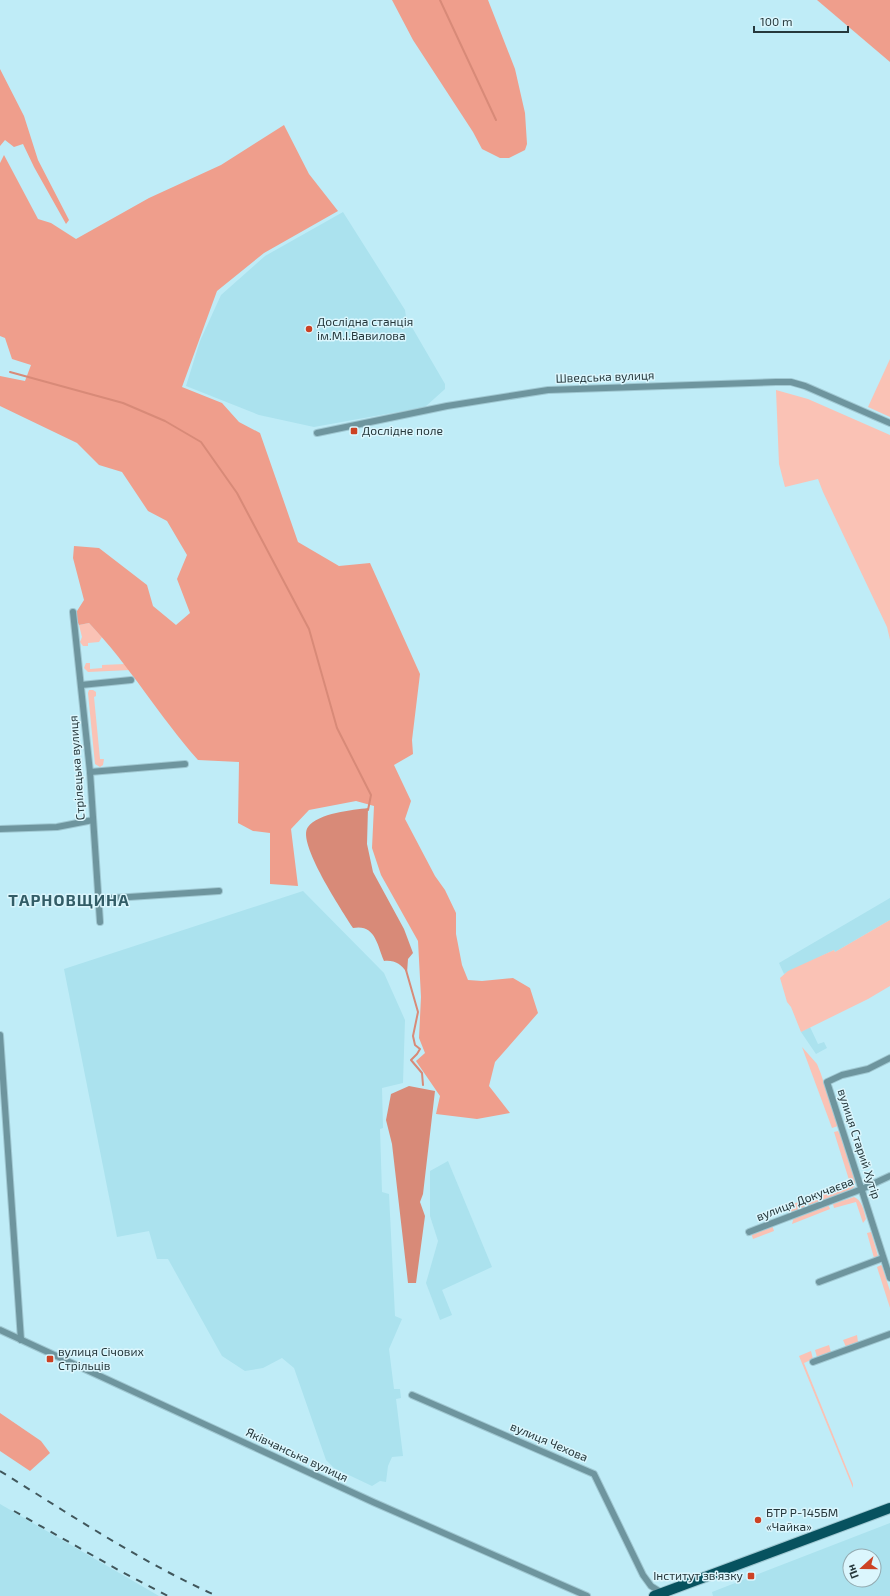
<svg xmlns="http://www.w3.org/2000/svg" width="890" height="1596" viewBox="0 0 890 1596" font-family="'Exo 2',sans-serif">
  <style>
    .built { fill: #abe2ee; fill-rule: evenodd }
    .green { fill: #fac2b5 }
    .forest { fill: #ef9e8c }
    .water { fill: #d88a78 }
    .lines { fill: none; stroke-linecap: round; stroke-linejoin: round }
    .stream { stroke: #d88a78; stroke-width: 2 }
    .street-casing { stroke: #a0c8d2; stroke-width: 8 }
    .primary-casing { stroke: #a0c8d2; stroke-width: 12 }
    .street { stroke: #6e959e; stroke-width: 6 }
    .primary { stroke: #07525f; stroke-width: 10 }
    .rail { stroke: #41575c; stroke-width: 2; stroke-dasharray: 7 7; stroke-linecap: butt }
    .poi-dot { fill: #cc4224; stroke: #dbf6fd; stroke-width: 1.5 }
    .labels { text-anchor: middle; stroke-width: 3; stroke-linejoin: round; paint-order: stroke }
    .poi-label { font-size: 12px; fill: #26383c; stroke: #dbf6fd; text-anchor: start }
    .street-label { font-size: 12px; fill: #26383c; stroke: #dbf6fd }
    .district-label { font-size: 16px; font-weight: bold; letter-spacing: 1px; fill: #335d67; stroke: #dbf6fd }
  </style>
  <rect width="100%" height="100%" fill="#bfecf7"/>
  <!-- built -->
  <g class="built">
    <path d="M343 212 405 310 406 317 445 384V389L425 407 314 427 259 415 186 386 200 341 221 295 265 256Z"/>
    <path d="M303 891 384 973 405 1020 403 1083 382 1088 383 1128 380 1129 382 1192 389 1194 395 1316 402 1319 389 1349 394 1389H400L401 1398 396 1399 403 1456 392 1457 388 1466 386 1482 380 1481 372 1486 334 1468 326 1460 294 1368 282 1358 263 1368 245 1371 222 1356 168 1259H157L149 1231 117 1237 64 969Z"/>
    <path d="M890 898V920L835 952 834 950 784 974 779 963Z"/>
    <path d="M810 1027 818 1044 824 1042 827 1048 816 1054 801 1032Z"/>
    <path d="M448 1161 492 1267 442 1290 452 1315 440 1320 426 1283 438 1241 430 1216V1171Z"/>
    <path d="M0 1504 159 1596H0Z"/>
    <path d="M890 1523V1596H713L712 1592ZM850 1556H874V1580H850Z"/>
  </g>
  <!-- green -->
  <g class="green">
    <path d="M890 359V417L868 407Z"/>
    <path d="M776 390 808 399 890 435V640L887 627 823 492 818 479 785 487 779 464Z"/>
    <path d="M89 623 102 637 99 642 88 643V646H83L80 642 82 637 79 625Z"/>
    <path d="M86 663H90V669L102 668V665L125 664 130 670 88 672 84 668Z"/>
    <path d="M89 690H93L96 692V696L94 697 100 759H104L103 765 100 767 95 764 88 693Z"/>
    <path d="M890 920V986L868 999 801 1032 791 1007 787 1002 780 978 788 971 834 950 835 952Z"/>
    <path d="M802 1047 817 1064 821 1074 838 1126 832 1128Z"/>
    <path d="M838 1131 841 1137 855 1182V1186L851 1190 809 1206 807 1199 850 1183 834 1132Z"/>
    <path d="M854 1197C862 1200 864 1211 866 1219L863 1223 856 1202 834 1208 833 1204Z"/>
    <path d="M805 1200 807 1207 789 1213 786 1206Z"/>
    <path d="M828 1204 830 1209 792 1224 794 1217Z"/>
    <path d="M772 1225 774 1231 753 1239 751 1233Z"/>
    <path d="M871 1232 878 1256V1258H874L867 1233Z"/>
    <path d="M881 1265 882 1266 890 1291V1308L877 1267Z"/>
    <path d="M857 1335 858 1342 846 1347 843 1340Z"/>
    <path d="M829 1345 831 1352 817 1357 815 1350Z"/>
    <path d="M811 1351 813 1359 804 1363 853 1484V1488L799 1356Z"/>
  </g>
  <!-- forest -->
  <g class="forest">
    <path d="M392 0H488L515 69 525 113 527 144 525 150 509 158H500L482 149 473 132 413 40Z"/>
    <path d="M817 0H890V62Z"/>
    <path d="M0 69 24 116 38 160 69 220 66 224 34 167 23 144 14 147 5 140 0 146Z"/>
    <path d="M284 125 309 174 338 211 264 253 217 291 182 387 222 403 239 422 260 433 298 542 339 566 370 563 420 674 412 740 413 754 394 765 411 801 405 819 435 876 445 890 456 913V934L462 965 468 980 482 981 513 978 530 988 538 1013 495 1062 489 1086 510 1113 477 1119 436 1114 440 1096 416 1061 425 1053 419 1038 421 997 418 941 381 875 372 848 374 806 356 801 309 810 291 829 298 886 270 884V833L253 831 238 823 239 762 198 760C159 716 130 666 89 623L79 625 73 612 77 611 84 600 73 558 74 546 99 548 147 585 153 606 176 625 190 613 177 579 187 555 167 521 148 511 122 472 99 465 77 443 0 406V376L25 381 31 365 12 359 5 338 0 336V163L4 155 38 219 51 223 76 239 149 198 221 165Z"/>
    <path d="M0 1413 41 1441 50 1453 30 1471 0 1451Z"/>
  </g>
  <!-- water -->
  <g class="water">
    <path d="M368 808 367 844 373 872 404 929 413 953 408 959 407 973C401 964 395 960 384 961 377 944 375 924 353 928 343 912 296 842 308 827 318 813 353 810 368 808Z"/>
    <path d="M409 1086 435 1091 423 1194 420 1202 425 1216 416 1283H408L392 1144 386 1120 391 1094Z"/>
  </g>
  <g class="lines">
    <!-- stream -->
    <g class="stream">
      <path d="M440 0 496 120"/>
      <path d="M10 372 123 403 165 421 201 442 237 493 309 629 337 728 371 795 368 810"/>
      <path d="M406 970 418 1012 413 1036 415 1045 420 1049 417 1054 411 1060 422 1073 423 1085"/>
    </g>
    <!-- street casing -->
    <g class="street-casing">
      <g id="street">
        <path d="M317 433 447 406 548 390 776 382H791L805 386 890 423"/>
        <path d="M73 612 90 772 100 922"/>
        <path d="M81 685 131 680"/>
        <path d="M90 772 185 764"/>
        <path d="M0 829 57 827 93 820"/>
        <path d="M99 899 219 891"/>
        <path d="M0 1035 21 1340"/>
        <path d="M890 1058 868 1069 842 1075 827 1082 890 1278"/>
        <path d="M749 1232 862 1189 890 1176"/>
        <path d="M819 1282 883 1258"/>
        <path d="M0 1330 373 1502 587 1596"/>
        <path d="M813 1362 890 1334"/>
        <path d="M412 1395 594 1474 643 1575 651 1586 662 1593"/>
      </g>
    </g>
    <!-- primary casing -->
    <g class="primary-casing">
      <path id="primary" d="M654 1596 890 1508"/>
    </g>
    <!-- street -->
    <use href="#street" class="street"/>
    <!-- primary -->
    <use href="#primary" class="primary"/>
    <!-- rail -->
    <g class="rail">
      <path d="M0 1471C71 1515 141 1562 217 1596"/>
      <path d="M14 1511 122 1572 168 1596"/>
    </g>
  </g>
  <!-- markers -->
  <g class="poi-dot">
    <circle cx="309" cy="329" r="4"/>
    <rect x="350" y="427" width="8" height="8" rx="2"/>
    <rect x="46" y="1355" width="8" height="8" rx="2"/>
    <circle cx="758" cy="1520" r="4"/>
    <rect x="747" y="1572" width="8" height="8" rx="2"/>
  </g>
  <g class="labels">
    <!-- poi labels -->
    <g class="poi-label">
      <text x="317" y="326">Дослідна станція<tspan x="317" dy="14">ім.М.І.Вавилова</tspan></text>
      <text x="362" y="435">Дослідне поле</text>
      <text x="58" y="1356">вулиця Січових<tspan x="58" dy="14">Стрільців</tspan></text>
      <text x="766" y="1517">БТР Р-145БМ<tspan x="766" dy="14">«Чайка»</tspan></text>
      <text x="743" y="1580" text-anchor="end">Інститут зв'язку</text>
    </g>
    <!-- street labels -->
    <g class="street-label">
      <text transform="translate(605 377) rotate(-2)" y="4">Шведська вулиця</text>
      <text transform="translate(77 768) rotate(-94)" y="4">Стрілецька вулиця</text>
      <text transform="translate(859 1144) rotate(72)" y="4">вулиця Старий Хутір</text>
      <text transform="translate(805 1199) rotate(-21)" y="4">вулиця Докучаєва</text>
      <text transform="translate(549 1442) rotate(23)" y="4">вулиця Чехова</text>
      <text transform="translate(297 1455) rotate(25)" y="4">Яківчанська вулиця</text>
    </g>
    <!-- district labels -->
    <g class="district-label">
      <text x="69" y="906">ТАРНОВЩИНА</text>
    </g>
  </g>
  <!-- north arrow -->
  <g transform="translate(862 1568) rotate(249)"><circle r="19" fill="#dbf6fd" stroke="#93aab0"/>
  <path d="M0-3L7 15L0 10L-7 15Z" fill="#cc4224"/>
  <text y="-6" font-size="11" font-weight="bold" text-anchor="middle" fill="#26383c">Пн</text>
  </g>
  <!-- scale -->
  <path d="M754 26v6h94v-6" fill="none" stroke="#26383c" stroke-width="2"/>
  <text x="760" y="26" font-size="12" fill="#26383c" stroke="#dbf6fd" stroke-width="3" paint-order="stroke">100 m</text>
</svg>
